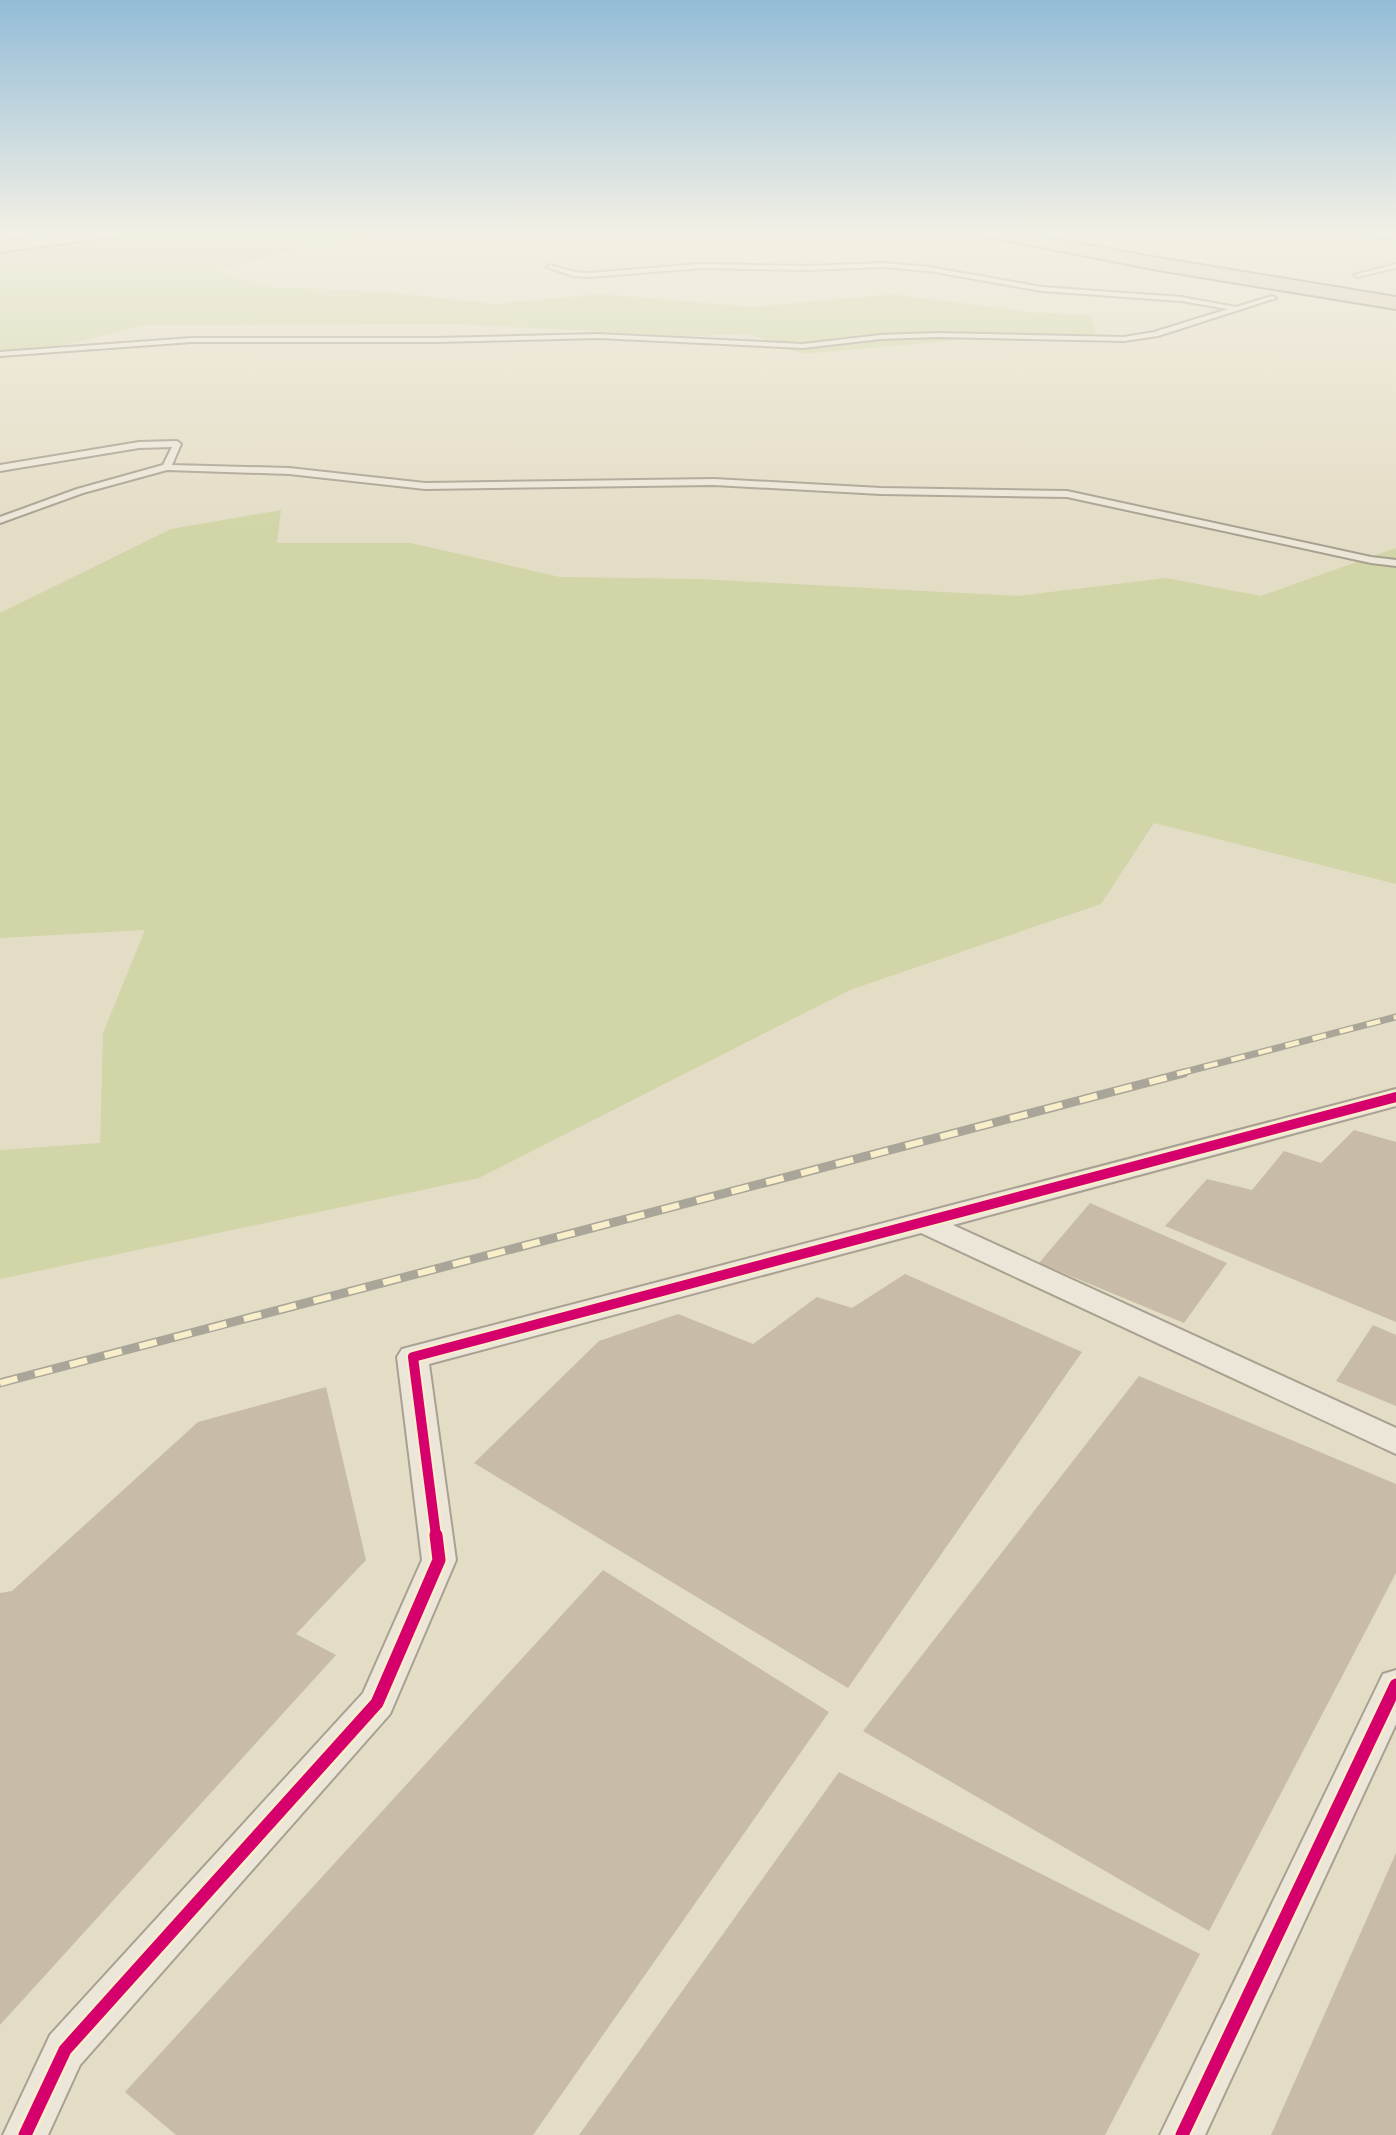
<svg xmlns="http://www.w3.org/2000/svg" width="1396" height="2135" viewBox="0 0 1396 2135" font-family="'Source Serif 4',serif">
  <style>
    .green { fill: #d1d5a7 }
    .lines { fill: none; stroke-linecap: round; stroke-linejoin: round }
    .stream { stroke: #b3c9bd; stroke-width: 5 }
    .building { fill: #c8bba7 }
    .service-casing { stroke: #a8a090; stroke-width: 4 }
    .minor-casing { stroke: #a8a090; stroke-width: 4 }
    .primary-casing { stroke: #8d8677; stroke-width: 4 }
    .motorway-casing { stroke: #8d8677; stroke-width: 4 }
    .service { fill: #ebe6d8; fill-rule: evenodd }
    .minor { fill: #ebe6d8; fill-rule: evenodd }
    .primary { fill: #e3ddc9; fill-rule: evenodd }
    .motorway { fill: #d7cdb6; fill-rule: evenodd }
    .rail-far1-casing { stroke: #a9a599; stroke-width: 7 }
    .rail-casing { stroke: #a9a599; stroke-width: 9 }
    .rail-far1 { stroke: #f8eec9; stroke-width: 4.5; stroke-dasharray: 14; stroke-linecap: butt }
    .rail { stroke: #f8eec9; stroke-width: 6; stroke-dasharray: 18; stroke-linecap: butt }
    .cycleway-far1-casing { stroke: #f8eec9; stroke-width: 14 }
    .cycleway-casing { stroke: #f8eec9; stroke-width: 18 }
    .cycleway-far1 { stroke: #d6006c; stroke-width: 10 }
    .cycleway { stroke: #d6006c; stroke-width: 13 }
  </style>
  <rect width="100%" height="100%" fill="#e4ddc6"/>
  <!-- green -->
  <g class="green">
    <path d="M154 231H408L302 247 216 271 269 287 386 292 496 304 601 294 753 307 893 294 1027 312 1091 315 1096 334 960 340 805 354 748 334 685 336 455 324 144 325 34 353 0 352V254Z"/>
    <path d="M281 510 277 543H411L560 577 700 579 1018 596 1166 578 1261 596 1396 548V884L1154 823 1101 904 850 990 479 1178 0 1279V1150L100 1143 103 1033 145 930 0 938V613L171 529Z"/>
  </g>
  <g class="lines">
    <!-- stream -->
    <path class="stream" d="M1335 231 1396 241"/>
  </g>
  <!-- building -->
  <g class="building">
    <path d="M1354 1130 1396 1142V1322L1165 1226 1207 1179 1252 1190 1284 1151 1321 1163Z"/>
    <path d="M1090 1203 1227 1263 1184 1323 1039 1263Z"/>
    <path d="M905 1274 1082 1352 848 1688 474 1463 599 1341 678 1314 753 1344 817 1297 852 1308Z"/>
    <path d="M1373 1325 1396 1335V1406L1336 1381Z"/>
    <path d="M1139 1376 1396 1484V1573L1209 1931 863 1731Z"/>
    <path d="M326 1387 366 1560 296 1634 336 1655 0 2025V1593L12 1591 198 1422Z"/>
    <path d="M603 1570 829 1712 533 2135H176L125 2092Z"/>
    <path d="M839 1772 1200 1954 1105 2135H579Z"/>
    <path d="M1396 1853V2135H1271Z"/>
  </g>
  <g class="lines">
    <!-- service casing -->
    <g class="service-casing">
      <g id="service">
        <path d="M884 263 929 267 1042 287 1181 297 1236 307 1272 296 1276 298 1158 336 1124 341 938 337 881 339 803 348 598 338 436 342H192L0 356V352L192 338H436L598 334 803 344 881 335 938 333 1124 337 1154 332 1228 309 1181 301 1042 291 929 271 884 267 807 270 701 268 589 277 573 276 547 267 550 265 574 272 589 273 701 264 807 266Z"/>
        <path d="M1396 264V268L1357 277 1354 275Z"/>
        <path d="M177 441 181 444 172 465 289 468 425 483 714 479 881 488 1067 491 1371 557 1396 560V566L1371 563 1067 497 881 494 714 485 425 489 289 474 167 470 83 493 0 523V517L77 489 163 465 172 447 139 448 0 471V465L139 442Z"/>
      </g>
    </g>
    <!-- minor casing -->
    <g class="minor-casing">
      <g id="minor">
        <path d="M1396 1089V1106L953 1225 1396 1428V1454L921 1233 429 1364 456 1560 390 1714 80 2065 48 2135H3L50 2035 363 1693 422 1560 397 1357 402 1349Z"/>
        <path d="M1396 1670V1724L1205 2135H1160L1383 1674Z"/>
      </g>
    </g>
    <!-- primary casing -->
    <g class="primary-casing">
      <path id="primary" d="M82 231H127L118 236 0 252V242Z"/>
    </g>
    <!-- motorway casing -->
    <g class="motorway-casing">
      <path id="motorway" d="M975 231H1010L1158 258 1396 297V309L1158 270 984 236Z"/>
    </g>
    <!-- service -->
    <use href="#service" class="service"/>
    <!-- minor -->
    <use href="#minor" class="minor"/>
    <!-- primary -->
    <use href="#primary" class="primary"/>
    <!-- motorway -->
    <use href="#motorway" class="motorway"/>
    <!-- rail-far1 casing -->
    <g class="rail-far1-casing">
      <path id="rail-far1" d="M1177 1074 1396 1017"/>
    </g>
    <!-- rail casing -->
    <g class="rail-casing">
      <path id="rail" d="M0 1383 1184 1073"/>
    </g>
    <!-- rail-far1 -->
    <use href="#rail-far1" class="rail-far1"/>
    <!-- rail -->
    <use href="#rail" class="rail"/>
    <!-- cycleway-far1 casing -->
    <g class="cycleway-far1-casing">
      <path id="cycleway-far1" d="M436 1536 413 1357 1396 1097"/>
    </g>
    <!-- cycleway casing -->
    <g class="cycleway-casing">
      <g id="cycleway">
        <path d="M25 2135 65 2050 377 1703 439 1560 436 1535"/>
        <path d="M1182 2135 1396 1685"/>
      </g>
    </g>
    <!-- cycleway-far1 -->
    <use href="#cycleway-far1" class="cycleway-far1"/>
    <!-- cycleway -->
    <use href="#cycleway" class="cycleway"/>
  </g>
  <!-- sky -->
  <linearGradient id="sky" x2="0" y2="1"><stop stop-color="#93bcd7"/><stop offset="0.44" stop-color="#f3f0e5"/><stop offset="1" stop-color="#f3f0e5" stop-opacity="0"/></linearGradient>
  <rect width="1396" height="529" fill="url(#sky)"/>
</svg>
